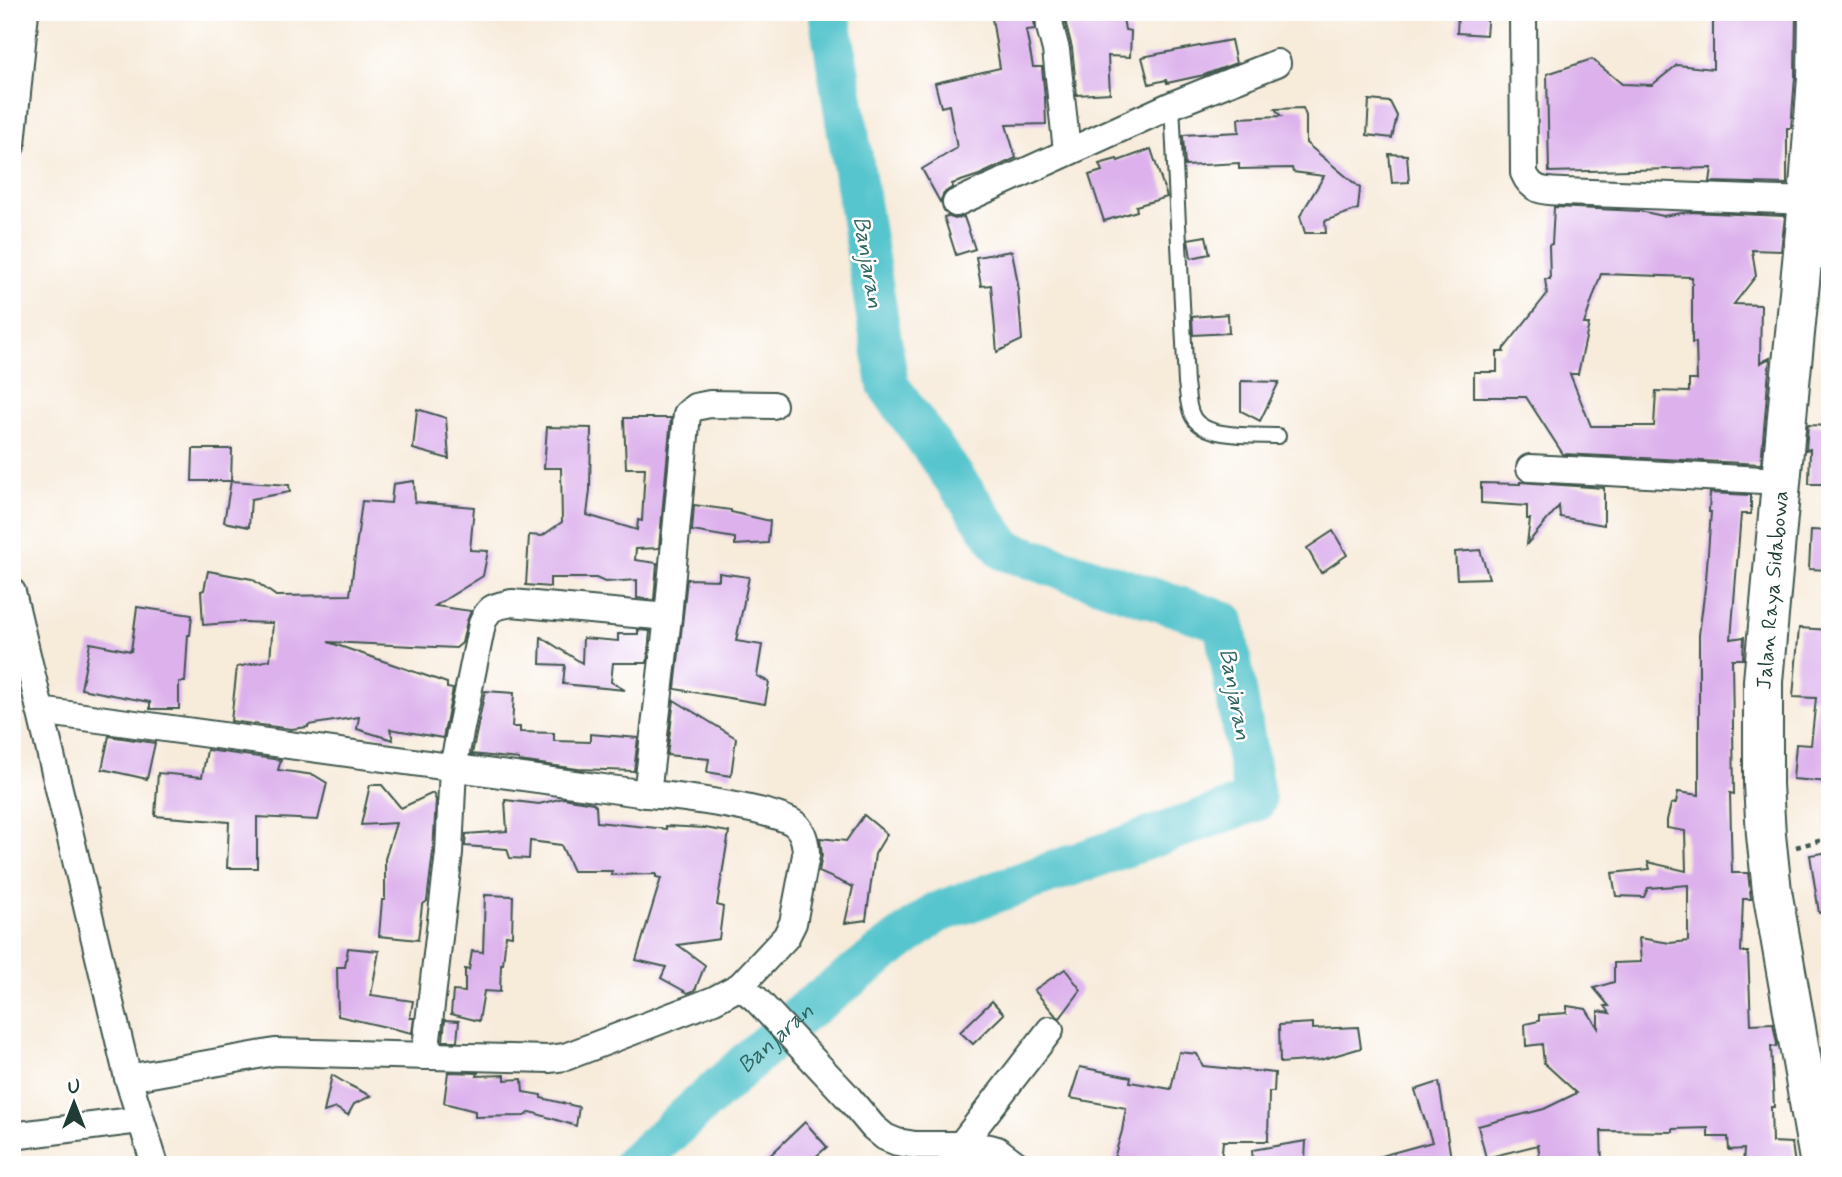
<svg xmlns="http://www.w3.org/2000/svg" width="1842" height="1177" viewBox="0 0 1842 1177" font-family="Mynerve,sans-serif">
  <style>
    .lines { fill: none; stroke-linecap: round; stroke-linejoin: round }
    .river { stroke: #57c5cd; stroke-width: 42 }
    .building { fill: #dcb1ec; fill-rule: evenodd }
    .service-casing { stroke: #3f574d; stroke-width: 18 }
    .minor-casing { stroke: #3f574d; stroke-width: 30 }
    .trunk-casing { stroke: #3f574d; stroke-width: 42 }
    .path { stroke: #3f574d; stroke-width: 4.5; stroke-dasharray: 5 5; stroke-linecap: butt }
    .service { stroke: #fff; stroke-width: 14 }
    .minor { stroke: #fff; stroke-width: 26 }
    .trunk { stroke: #fff; stroke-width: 38 }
    .labels { text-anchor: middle; stroke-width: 5; stroke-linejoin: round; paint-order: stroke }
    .street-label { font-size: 21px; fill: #1f3d34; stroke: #fff }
    .water-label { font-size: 23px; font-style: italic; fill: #306662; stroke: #fff }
  </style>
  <rect width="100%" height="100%" fill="#fff"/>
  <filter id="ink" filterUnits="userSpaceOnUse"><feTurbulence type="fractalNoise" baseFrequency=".0143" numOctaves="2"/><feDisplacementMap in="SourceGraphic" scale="14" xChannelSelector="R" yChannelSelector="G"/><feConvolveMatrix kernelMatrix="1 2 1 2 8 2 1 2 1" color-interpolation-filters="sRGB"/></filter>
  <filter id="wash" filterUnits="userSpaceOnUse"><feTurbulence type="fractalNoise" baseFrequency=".00686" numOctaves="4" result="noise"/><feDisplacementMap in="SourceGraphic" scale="28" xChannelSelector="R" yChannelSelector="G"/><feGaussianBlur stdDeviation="1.57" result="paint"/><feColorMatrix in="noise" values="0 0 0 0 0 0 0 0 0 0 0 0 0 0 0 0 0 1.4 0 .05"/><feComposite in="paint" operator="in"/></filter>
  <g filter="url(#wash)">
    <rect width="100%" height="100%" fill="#f7ebda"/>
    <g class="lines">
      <!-- river -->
      <path class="river" id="s1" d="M633 1165 801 1014 936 913 1255 801 1224 622 1005 550 888 385 829 12"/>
    </g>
    <g id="blocks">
      <!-- building -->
      <g class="building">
        <path d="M991 12H1033L1035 29 1026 30 1033 67H1042L1045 98 1046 124 1006 125 1016 158 979 175 952 184 953 187 944 193 940 202 922 169 957 148 949 105 941 107 935 83 1000 68Z"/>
        <path d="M1065 12H1122L1125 30 1131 31 1130 57 1108 56 1110 93 1077 95 1072 48 1066 24Z"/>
        <path d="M1458 12H1488L1486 35 1457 33Z"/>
        <path d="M1713 12H1796L1795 77 1791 128H1787V184L1710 182 1712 168 1549 172 1547 74 1592 59 1622 84 1652 85 1677 65 1713 69Z"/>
        <path d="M1231 40 1236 63 1204 75 1167 83 1166 80 1149 84 1142 57Z"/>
        <path d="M1369 100 1390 102 1397 116 1392 138 1367 135Z"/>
        <path d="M1303 108 1306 116V143L1360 188 1358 209 1325 221 1326 233H1305L1300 216 1324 176 1293 172 1292 168 1239 169V163L1185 166 1183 135 1239 132 1238 118 1281 116 1275 109Z"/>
        <path d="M1151 149 1167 197 1136 206 1137 211 1104 221 1089 175 1102 171 1099 164 1117 159 1118 161Z"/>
        <path d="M1389 154 1407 155 1409 182 1392 183Z"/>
        <path d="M1554 207 1640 211 1663 216 1689 212 1785 216 1781 251 1752 250 1756 276 1734 304 1761 305 1760 363 1770 358 1761 464 1563 454 1526 397H1474V372H1497V352H1504L1503 350 1547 294 1545 279H1550L1549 245 1552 244ZM1601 274 1692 277V343L1696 342 1697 380H1689V392L1656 391 1654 426H1591L1570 374H1578L1589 324H1584Z"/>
        <path d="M947 216 955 219 964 217 975 249 956 255 944 217Z"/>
        <path d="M1206 236 1210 254 1191 258 1188 239Z"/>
        <path d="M1012 251 1019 290H1018L1022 340 997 352 991 285 981 286 976 257Z"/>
        <path d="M1228 314 1229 333 1193 335 1192 317Z"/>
        <path d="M1241 381 1279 382 1260 421 1241 411Z"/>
        <path d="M417 409 446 418 449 459 413 449Z"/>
        <path d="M624 418H671L659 548 636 549 635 560 657 563 654 600 637 598V580L605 582 596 578H550V587L526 585 529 535 542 536 562 522 561 468H544L547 427 591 428 590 490 587 515 637 530 638 520 642 521 645 468H626Z"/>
        <path d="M1808 425 1830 426V484H1809L1810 449 1806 450Z"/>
        <path d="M193 449H232L231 481H192Z"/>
        <path d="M231 481 289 485 290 492 251 499 249 527 224 522Z"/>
        <path d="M414 481 415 502 474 507 470 550 488 551 483 576 435 606 471 611 467 621 462 643 456 648 328 642 447 683V688L453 689 443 738 390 729 393 740 357 729 359 717 308 725V727L291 729 231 721 237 667 270 660 273 623 241 622 203 625 201 591 204 590 208 571 252 579 276 596 350 595 362 501 391 503 393 484Z"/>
        <path d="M1520 482 1604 488V525L1560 517 1559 506 1527 544 1530 519H1527V506L1481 503V483L1520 484Z"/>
        <path d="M1710 493 1751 495V514H1741L1731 639 1744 637 1743 659H1732L1734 794 1730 793 1732 873H1748L1751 899H1743L1741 952H1748L1751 1024 1773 1023 1777 1044 1776 1047 1771 1046 1774 1107H1771L1772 1142 1792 1143 1795 1165H1743L1744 1149 1729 1150 1728 1137H1708V1128L1673 1129V1132L1601 1131 1602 1165H1541L1538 1145 1486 1158 1478 1126 1544 1109 1577 1093 1544 1063 1542 1044 1526 1046 1525 1024 1539 1021V1015L1567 1013V1006L1586 1009 1598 1028V1011L1610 1013 1605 1006H1609L1594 988 1614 982V963L1641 962 1639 938 1670 943 1688 941V885L1648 888 1644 897 1616 896 1612 873 1650 869 1648 862 1686 871 1685 831 1667 828V820L1671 804 1676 803 1678 792 1699 795V635L1706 580 1711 512H1709Z"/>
        <path d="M694 505 731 510V512L770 521 768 543 735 545V538L692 531Z"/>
        <path d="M1811 530 1830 531V570L1809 569Z"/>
        <path d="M1333 531 1347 555 1321 573 1307 548Z"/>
        <path d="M1480 550 1489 578 1457 579 1455 552Z"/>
        <path d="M719 573 749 577 736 641 762 645 757 676 769 682 765 704 675 689 687 579 719 580Z"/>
        <path d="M137 607 192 615 190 635H188L185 682H179V709H150V702L81 689 90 643 131 651Z"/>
        <path d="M1799 628 1830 630V782L1793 779 1796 744 1811 745 1816 698 1793 697Z"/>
        <path d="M638 630 650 631 647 663H613L611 682 625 690 563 684 565 665 540 664 541 637 582 663 583 638 618 641V634H638Z"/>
        <path d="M485 691 514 693 512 727H520V732L554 733V741L590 742V734L638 738 634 771 578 769 519 761V759L472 754Z"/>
        <path d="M674 700 736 738 731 776 707 772 709 759 667 755Z"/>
        <path d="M109 736 155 743 147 779 102 769Z"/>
        <path d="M207 750 281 760 278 770 314 775 327 783 318 820 257 817V868H227L229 822 155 816 158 773 202 777Z"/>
        <path d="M370 785H382L401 808 433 793 436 800 433 852 427 901 422 905 418 940 379 936 382 900H385V859L396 823 361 825Z"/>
        <path d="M563 798 593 803 596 806 597 822 666 829V826L705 828 729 832 717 905 723 907 719 939 678 945 705 965 695 990 688 993 661 978 666 967 636 960 661 878 656 877V874L611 875 612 871H573L561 845 530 841 529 859 510 858 507 849 465 846 466 834 507 831 505 800 539 804Z"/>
        <path d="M864 815 887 834 875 854 866 920 845 923 853 887 819 872 822 855 820 838 846 841Z"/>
        <path d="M1830 852V912L1819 913 1810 855Z"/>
        <path d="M485 895 513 896 512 936 506 935 503 964H501L500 992 484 991 479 1021 451 1014 453 991 465 992V969L469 970 472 951 483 952Z"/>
        <path d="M348 948 379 951 371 995 413 1001 410 1018H414L412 1033 338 1016 337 967H345Z"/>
        <path d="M1065 969 1081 990 1060 1018 1056 1016 1034 990Z"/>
        <path d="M992 1001 1004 1014 973 1044 960 1032Z"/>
        <path d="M445 1020 459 1021 457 1041H443Z"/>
        <path d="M1313 1023V1029L1358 1027 1361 1048 1320 1060 1280 1063 1279 1025Z"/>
        <path d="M1179 1052 1197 1054 1203 1066 1275 1073 1274 1092H1269L1268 1141H1223L1221 1161 1190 1158 1188 1165H1112L1122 1131 1126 1108 1070 1098 1080 1067 1131 1077 1130 1082 1171 1089Z"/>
        <path d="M448 1072 478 1073 477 1076 505 1075V1080L522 1079 523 1092 541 1095V1098L579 1107 576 1126 531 1112 524 1116 475 1117V1111L444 1103Z"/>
        <path d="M332 1075 349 1085 371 1096 354 1104 348 1115 336 1108 324 1112Z"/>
        <path d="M1439 1082 1452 1165H1371L1370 1159 1432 1142 1415 1090Z"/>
        <path d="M805 1122 827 1147 806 1165H760Z"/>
        <path d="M1306 1141 1305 1160 1253 1162 1252 1150Z"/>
      </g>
    </g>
  </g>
  <g filter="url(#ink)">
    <use href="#blocks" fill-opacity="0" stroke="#3f574d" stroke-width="2"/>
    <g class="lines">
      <!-- service casing -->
      <g class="service-casing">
        <path id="service" d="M1172 105 1186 383C1188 394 1187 407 1193 417 1205 439 1255 435 1278 436"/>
      </g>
      <!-- minor casing -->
      <g class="minor-casing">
        <g id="minor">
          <path d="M1049 12 1050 27 1056 50 1067 151"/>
          <path d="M1523 12 1524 173C1532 192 1545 191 1563 192L1808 201"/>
          <path d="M12 144 25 12"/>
          <path d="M956 203 1172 105 1277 63"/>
          <path d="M1803 253 1830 256"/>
          <path d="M1530 468 1782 481"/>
          <path d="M12 592 128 1078 275 1052 549 1059 565 1057 714 1000 740 986 786 937 793 923 806 855C806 845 804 833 796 825 780 809 674 796 647 794L40 711"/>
          <path d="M647 794 668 617 687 414 695 407 710 404 773 405"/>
          <path d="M740 986 756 999 847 1096 873 1127 885 1137 897 1142 915 1145H961L990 1148 997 1150 1017 1165"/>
          <path d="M425 1056 449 853 453 767 482 624C489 606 494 607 512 603L668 617"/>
          <path d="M128 1078 155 1165"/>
          <path d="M12 1136 140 1120"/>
          <path d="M955 1165 961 1145 1050 1030"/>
        </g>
      </g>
      <!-- trunk casing -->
      <g class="trunk-casing">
        <path id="trunk" d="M1818 12 1817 78 1808 201 1790 384 1763 681V785L1766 835 1772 891 1820 1165"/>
      </g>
      <!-- path -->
      <path class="path" d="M1796 847 1830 838"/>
      <!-- service -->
      <use href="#service" class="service"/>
      <!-- minor -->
      <use href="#minor" class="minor"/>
      <!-- trunk -->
      <use href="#trunk" class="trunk"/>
    </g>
  </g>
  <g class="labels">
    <!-- street labels -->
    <g class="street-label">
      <text transform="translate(1772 590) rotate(-85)" y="7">Jalan Raya Sidabowa</text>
    </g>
    <!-- water labels -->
    <g class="water-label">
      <text transform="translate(869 262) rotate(81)" y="8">Banjaran</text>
      <text transform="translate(1236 694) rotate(80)" y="8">Banjaran</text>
      <text dy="8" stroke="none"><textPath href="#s1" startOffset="191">Banjaran</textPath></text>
    </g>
  </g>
  <!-- margin -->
  <rect width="1842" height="1177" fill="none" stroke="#fff" stroke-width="42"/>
  <!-- north arrow -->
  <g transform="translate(74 1103)" stroke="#ffffff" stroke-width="5" paint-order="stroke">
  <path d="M0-5L12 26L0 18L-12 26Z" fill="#1f3d34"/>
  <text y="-10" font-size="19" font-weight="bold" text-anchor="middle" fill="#1f3d34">U</text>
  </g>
</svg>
